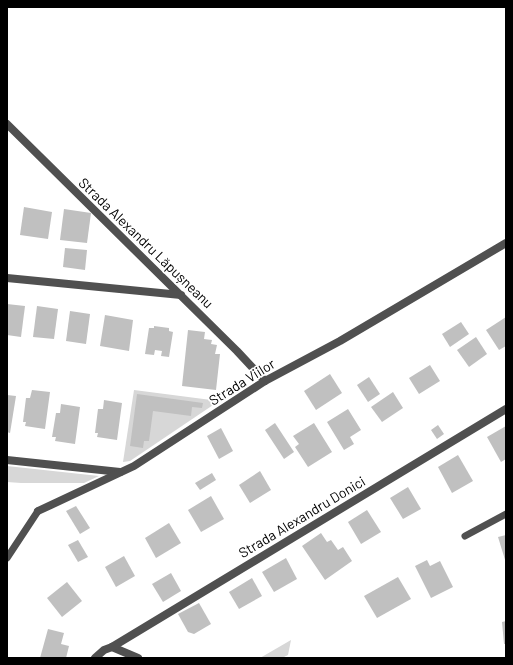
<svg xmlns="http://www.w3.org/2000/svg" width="513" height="665" viewBox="0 0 513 665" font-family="Barlow,sans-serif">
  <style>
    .green { fill: #d7d7d7 }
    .building { fill: #c0c0c0 }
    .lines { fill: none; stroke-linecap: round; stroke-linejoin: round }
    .service { stroke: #505050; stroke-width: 7 }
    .minor { stroke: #505050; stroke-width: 8 }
    .labels { text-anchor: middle; stroke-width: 3.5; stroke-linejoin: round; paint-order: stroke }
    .street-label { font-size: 14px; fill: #000; stroke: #fff }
  </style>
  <rect width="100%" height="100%" fill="#fff"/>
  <!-- green -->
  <g class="green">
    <path d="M134 390 219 401 130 461 123 462Z"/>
    <path d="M7 466 99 476 84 483H21L7 482Z"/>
    <path d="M291 640 288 655 282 658H260Z"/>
  </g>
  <!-- building -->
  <g class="building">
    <path d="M24 207 52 212 48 239 20 235Z"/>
    <path d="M64 209 91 213 87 243 60 240Z"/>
    <path d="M65 248 87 250 85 270 63 267Z"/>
    <path d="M7 304 25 306 21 337 7 335Z"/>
    <path d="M37 306 58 309 54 339 33 337Z"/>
    <path d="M70 311 90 314 86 344 66 341Z"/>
    <path d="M105 315 133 320 129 351 100 346Z"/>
    <path d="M506 317V346L499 350 486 330Z"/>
    <path d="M461 322 469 334 450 347 442 334Z"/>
    <path d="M154 326 169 328V331L173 332 169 357 161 356 162 351 155 350 154 355 145 354 149 328H154Z"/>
    <path d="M188 330 205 332 204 339 212 340 211 344 217 345 215 354H220L216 390 182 386Z"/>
    <path d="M476 337 487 354 469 367 457 350Z"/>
    <path d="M430 365 440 381 419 394 409 378Z"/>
    <path d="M330 374 342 393 316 410 304 391Z"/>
    <path d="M369 377 380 394 368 402 357 385Z"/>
    <path d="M32 390 50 392 45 429 25 426 26 422H23L26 398H30Z"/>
    <path d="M393 392 403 408 382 422 371 407Z"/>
    <path d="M137 394 203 403 202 408 192 407 191 416 153 411 149 441H144L143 448 130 446Z"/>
    <path d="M7 395 16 396 10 433 7 432Z"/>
    <path d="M104 400 122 403 117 440 97 437 98 433H95L98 409H103Z"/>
    <path d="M61 404 80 407 75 444 55 441 56 437H52L56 413H60Z"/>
    <path d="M348 409 361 430 350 437 354 444 344 450 327 422Z"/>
    <path d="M275 423 294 452 284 459 265 430Z"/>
    <path d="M314 423 332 452 308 467 295 447 299 444 293 436Z"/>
    <path d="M438 425 444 434 437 439 431 430Z"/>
    <path d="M506 426V459L501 462 487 437Z"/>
    <path d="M221 428 233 451 219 459 207 436Z"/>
    <path d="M458 455 473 481 452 493 438 467Z"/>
    <path d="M260 471 271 490 250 503 239 485Z"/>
    <path d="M212 473 216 480 200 490 195 483Z"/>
    <path d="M408 487 421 509 403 519 390 498Z"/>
    <path d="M211 496 224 519 201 532 188 510Z"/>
    <path d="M76 506 90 528 80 534 66 511Z"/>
    <path d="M367 510 381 532 361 544 348 522Z"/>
    <path d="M169 523 181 543 156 558 145 538Z"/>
    <path d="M321 533 327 542 331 540 338 550 343 547 352 561 325 580 302 546Z"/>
    <path d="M506 535V563L498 537Z"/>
    <path d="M78 540 88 557 78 562 68 545Z"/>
    <path d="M124 556 135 576 116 587 105 567Z"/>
    <path d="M286 558 297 579 274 592 262 572Z"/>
    <path d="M427 560 430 566 440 561 453 587 431 598 415 566Z"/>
    <path d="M171 573 181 591 163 602 152 584Z"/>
    <path d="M398 577 411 599 377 618 364 596Z"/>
    <path d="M252 578 262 596 239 609 229 592Z"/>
    <path d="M67 582 82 601 62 617 47 598Z"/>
    <path d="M199 603 211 624 194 634 188 632 178 614Z"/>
    <path d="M506 621V644H504L502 622Z"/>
    <path d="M48 629 64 633 61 644 69 646 66 658H40Z"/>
  </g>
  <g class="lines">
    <!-- service -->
    <g class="service">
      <path d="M465 536 506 514"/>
      <path d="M7 558 38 511"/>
    </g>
    <!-- minor -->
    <g class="minor">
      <path d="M7 124 237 351 265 381"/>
      <path d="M7 278 181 295"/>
      <path d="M7 460 120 472"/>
      <path d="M38 511 134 466 265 381 340 341 506 243"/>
      <path d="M112 647 138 658"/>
      <path d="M95 658 104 650 112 647 506 409"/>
    </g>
  </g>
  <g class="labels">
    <!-- street labels -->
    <g class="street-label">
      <text transform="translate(146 243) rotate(44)" y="5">Strada Alexandru Lăpușneanu</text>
      <text transform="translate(242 382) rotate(-32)" y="5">Strada Viilor</text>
      <text transform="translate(302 517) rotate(-31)" y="5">Strada Alexandru Donici</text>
    </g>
  </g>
  <!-- border -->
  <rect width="513" height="665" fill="none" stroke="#000000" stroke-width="16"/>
</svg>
